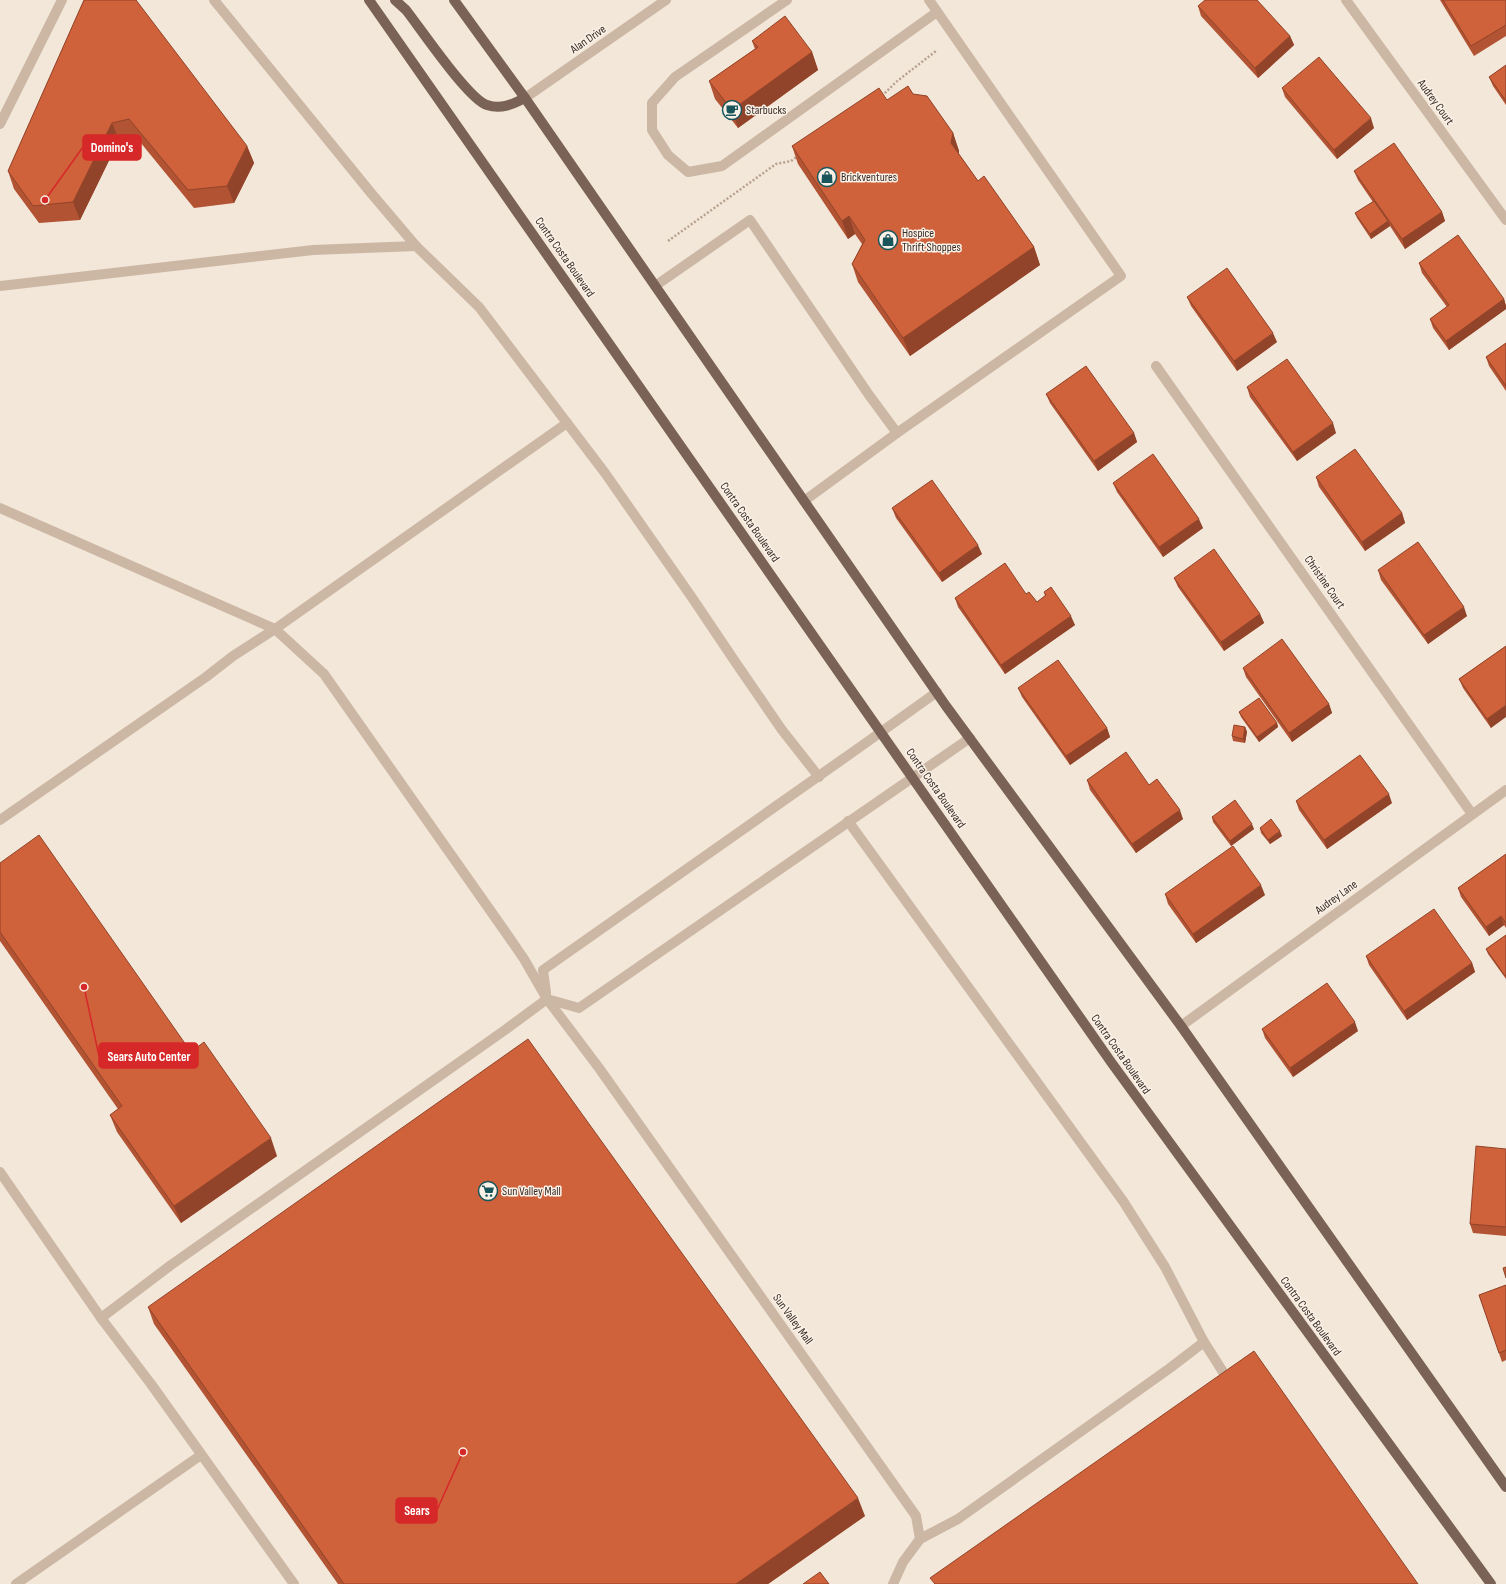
<svg xmlns="http://www.w3.org/2000/svg" width="1506" height="1584" viewBox="0 0 1506 1584" font-family="'Sofia Sans Condensed',sans-serif">
  <style>
    .lines { fill: none; stroke-linecap: round; stroke-linejoin: round }
    .path { stroke: #b8a18e; stroke-width: 2.5; stroke-dasharray: 2 2; stroke-linecap: butt }
    .minor { stroke: #ccb7a4; stroke-width: 10 }
    .major { stroke: #7a6356; stroke-width: 10 }
    .wall { fill: #b25333 }
    .shaded-wall { fill: #914429 }
    .building { fill: #cf613b; stroke: #914429 }
    .labels { text-anchor: middle; stroke-width: 3; stroke-linejoin: round; paint-order: stroke }
    .street-label { font-size: 12px; fill: #372c26; stroke: #fbf1e6 }
    .poi-label { font-size: 12px; fill: #372c26; stroke: #fbf1e6; text-anchor: start }
    .leader { fill: none; stroke: #d62828; stroke-width: 1.5 }
    .callout-dot { fill: #d62828; stroke: #fbf1e6; stroke-width: 1.5 }
    .callout { fill: #d62828; stroke: #d62828; stroke-width: 1.5 }
    .callout-label { font-size: 13px; text-anchor: middle; font-weight: bold; fill: #fff }
  </style>
  <rect width="100%" height="100%" fill="#f3e7d9"/>
  <g class="lines">
    <!-- path -->
    <g class="path">
      <path d="M882 96 896 82 936 51"/>
      <path d="M668 241 776 164 791 161 798 156"/>
    </g>
    <!-- minor -->
    <g class="minor">
      <path d="M214 0 371 193 416 246 479 307 605 473 693 599 736 663 782 730 819 777"/>
      <path d="M787 0 675 77 652 103V130L668 155 688 172 722 166 937 12"/>
      <path d="M1346 0 1506 220"/>
      <path d="M525 98 666 0"/>
      <path d="M0 124 62 0"/>
      <path d="M0 286 313 250 416 246"/>
      <path d="M655 286 750 220 869 395 897 433"/>
      <path d="M1156 366 1472 814"/>
      <path d="M804 501 897 433 1121 276 929 0"/>
      <path d="M0 508 275 629 324 674 504 930 524 959 547 999 599 1068 916 1516 920 1539 903 1562 893 1584"/>
      <path d="M0 820 206 677 233 656 275 629 567 423"/>
      <path d="M848 821 1123 1201 1165 1267 1204 1342 1230 1383"/>
      <path d="M546 993 543 970 860 747 937 692"/>
      <path d="M547 999 579 1008 970 738"/>
      <path d="M1181 1026 1506 790"/>
      <path d="M0 1172 101 1318 151 1384 294 1584"/>
      <path d="M101 1318 171 1265 505 1030 547 999"/>
      <path d="M920 1539 958 1519 1170 1368 1204 1342"/>
      <path d="M16 1584 201 1455"/>
    </g>
    <!-- major -->
    <g class="major">
      <path d="M369 0 1111 1062 1491 1584"/>
      <path d="M395 0 406 10C421 29 468 99 487 105 501 110 513 104 525 98"/>
      <path d="M454 0 525 98 946 706 1181 1026 1506 1487"/>
    </g>
  </g>
  <!-- wall -->
  <g class="wall">
    <path d="M84 0 247 146 254 163 234 203 194 208 136 137 119 140 80 220 39 223 14 189 8 171Z"/>
    <path d="M1440 0H1506V36L1474 56Z"/>
    <path d="M1198 6 1290 36 1294 45 1258 78 1201 16Z"/>
    <path d="M752 41 812 52 818 70 738 128 715 99 709 81 755 49Z"/>
    <path d="M1506 65V105L1493 86 1489 77Z"/>
    <path d="M1282 88 1374 128 1337 159 1285 97Z"/>
    <path d="M913 94 953 133 959 151V154L978 181 1034 247 1040 265 910 356 858 282 852 264 862 244 855 234 848 239 798 164 792 146 887 100Z"/>
    <path d="M1354 171 1442 212 1445 221 1405 249 1390 226 1371 239 1357 218 1355 213 1373 202 1358 180Z"/>
    <path d="M1419 263 1504 299 1506 306V309L1449 350 1433 328 1430 319 1447 307 1422 273Z"/>
    <path d="M1187 297 1277 342 1237 371 1191 306Z"/>
    <path d="M1506 343V391L1489 366 1486 357Z"/>
    <path d="M1247 387 1336 433 1297 461 1250 397Z"/>
    <path d="M1046 394 1134 433 1137 442 1098 471 1050 403Z"/>
    <path d="M1316 477 1402 513 1405 523 1365 551 1319 487Z"/>
    <path d="M1113 483 1203 528 1163 557 1117 492Z"/>
    <path d="M892 508 982 554 942 582 896 518Z"/>
    <path d="M1378 570 1467 616 1428 644 1381 580Z"/>
    <path d="M1174 578 1260 614 1264 623 1224 651 1178 587Z"/>
    <path d="M1044 592 1075 625 1005 674 958 607 955 598 1026 594 1037 602 1045 596Z"/>
    <path d="M1506 646 1491 728 1463 688 1459 679Z"/>
    <path d="M1243 668 1329 704 1332 713 1292 742 1246 677Z"/>
    <path d="M1018 688 1107 728 1110 737 1070 765 1022 697Z"/>
    <path d="M1239 712 1277 723 1278 727 1259 742 1241 717Z"/>
    <path d="M1245 727 1247 732 1245 743 1233 741 1232 736Z"/>
    <path d="M1087 780 1149 785 1183 819 1136 853 1090 790Z"/>
    <path d="M1296 801 1392 803 1327 849 1299 810Z"/>
    <path d="M1212 817 1254 829 1231 846 1213 822Z"/>
    <path d="M1260 828 1282 836 1270 844 1261 833Z"/>
    <path d="M1506 854V928L1504 925 1489 936 1461 897 1458 888Z"/>
    <path d="M0 863 191 1052 277 1156 181 1223 117 1132 110 1115 118 1109 0 941Z"/>
    <path d="M1165 894 1265 895 1196 943 1168 904Z"/>
    <path d="M1506 935V979L1488 954 1486 949Z"/>
    <path d="M1366 956 1472 963 1475 972 1407 1020 1369 965Z"/>
    <path d="M1262 1029 1358 1031 1293 1077 1265 1038Z"/>
    <path d="M1506 1149V1236L1473 1233 1470 1224Z"/>
    <path d="M1506 1285V1360L1502 1362 1479 1295Z"/>
    <path d="M148 1307 865 1516 768 1584H338L154 1324Z"/>
  </g>
  <!-- shaded-wall -->
  <g class="shaded-wall">
    <path d="M1290 36 1294 45 1258 78 1255 68Z"/>
    <path d="M812 52 818 70 738 128 732 110Z"/>
    <path d="M1371 118 1374 128 1337 159 1334 150Z"/>
    <path d="M112 123 119 140 80 220 73 202Z"/>
    <path d="M953 133 959 151 958 161 951 143Z"/>
    <path d="M247 146 254 163 234 203 227 186Z"/>
    <path d="M1442 212 1445 221 1405 249 1402 239Z"/>
    <path d="M849 216 855 234 848 239 842 221Z"/>
    <path d="M1388 221 1390 226 1371 239 1370 234Z"/>
    <path d="M1034 247 1040 265 910 356 903 338Z"/>
    <path d="M1504 299 1506 306V309L1449 350 1446 341Z"/>
    <path d="M1273 333 1277 342 1237 371 1234 361Z"/>
    <path d="M1333 423 1336 433 1297 461 1293 452Z"/>
    <path d="M1134 433 1137 442 1098 471 1094 461Z"/>
    <path d="M1402 513 1405 523 1365 551 1362 542Z"/>
    <path d="M1199 519 1203 528 1163 557 1159 547Z"/>
    <path d="M978 545 982 554 942 582 939 573Z"/>
    <path d="M1464 607 1467 616 1428 644 1424 635Z"/>
    <path d="M1260 614 1264 623 1224 651 1221 642Z"/>
    <path d="M1071 616 1075 625 1005 674 1001 665Z"/>
    <path d="M1329 704 1332 713 1292 742 1289 733Z"/>
    <path d="M1506 705V717L1491 728 1487 719Z"/>
    <path d="M1277 723 1278 727 1259 742 1257 737Z"/>
    <path d="M1245 727 1247 732 1245 743 1243 739Z"/>
    <path d="M1107 728 1110 737 1070 765 1066 756Z"/>
    <path d="M1389 794 1392 803 1327 849 1324 840Z"/>
    <path d="M1180 810 1183 819 1136 853 1132 844Z"/>
    <path d="M1252 824 1254 829 1231 846 1230 841Z"/>
    <path d="M1280 831 1282 836 1270 844 1268 840Z"/>
    <path d="M1261 885 1265 895 1196 943 1193 934Z"/>
    <path d="M1501 916 1504 925 1489 936 1486 927Z"/>
    <path d="M1472 963 1475 972 1407 1020 1404 1011Z"/>
    <path d="M1355 1022 1358 1031 1293 1077 1290 1068Z"/>
    <path d="M271 1138 277 1156 181 1223 174 1206Z"/>
    <path d="M858 1498 865 1516 768 1584H736Z"/>
  </g>
  <!-- building -->
  <g class="building">
    <path d="M84 0H136L247 146 227 186 188 190 129 119 112 123 73 202 33 206 8 171Z"/>
    <path d="M1205 0H1257L1290 36 1255 68 1198 6Z"/>
    <path d="M1443 0H1506V25L1471 46Z"/>
    <path d="M785 16 812 52 732 110 709 81 758 47 752 41Z"/>
    <path d="M1319 57 1371 118 1334 150 1282 88Z"/>
    <path d="M1506 65V101L1489 77Z"/>
    <path d="M908 86 913 94 927 96 953 133 951 143 978 181 984 176 1034 247 903 338 852 264 865 240 849 216 842 221 792 146 879 88 887 100Z"/>
    <path d="M1394 143 1442 212 1402 239 1354 171Z"/>
    <path d="M1374 201 1388 221 1370 234 1355 213Z"/>
    <path d="M1458 235 1504 299 1446 341 1430 319 1449 305 1419 263Z"/>
    <path d="M1227 268 1273 333 1234 361 1187 297Z"/>
    <path d="M1506 343V386L1486 357Z"/>
    <path d="M1287 359 1333 423 1293 452 1247 387Z"/>
    <path d="M1086 366 1134 433 1094 461 1046 394Z"/>
    <path d="M1355 449 1402 513 1362 542 1316 477Z"/>
    <path d="M1153 454 1199 519 1159 547 1113 483Z"/>
    <path d="M932 480 978 545 939 573 892 508Z"/>
    <path d="M1418 542 1464 607 1424 635 1378 570Z"/>
    <path d="M1214 549 1260 614 1221 642 1174 578Z"/>
    <path d="M1005 563 1026 594 1029 592 1037 602 1046 595 1044 592 1051 587 1071 616 1001 665 955 598Z"/>
    <path d="M1282 639 1329 704 1289 733 1243 668Z"/>
    <path d="M1506 646V705L1487 719 1459 679Z"/>
    <path d="M1058 660 1107 728 1066 756 1018 688Z"/>
    <path d="M1259 698 1277 723 1257 737 1239 712Z"/>
    <path d="M1234 725 1245 727 1243 739 1232 736Z"/>
    <path d="M1126 752 1149 785 1157 779 1180 810 1132 844 1087 780Z"/>
    <path d="M1360 755 1389 794 1324 840 1296 801Z"/>
    <path d="M1235 800 1252 824 1230 841 1212 817Z"/>
    <path d="M1271 819 1280 831 1268 840 1260 828Z"/>
    <path d="M39 835 191 1052 204 1042 271 1138 174 1206 110 1115 122 1106 0 932V863Z"/>
    <path d="M1233 846 1261 885 1193 934 1165 894Z"/>
    <path d="M1506 854V923L1501 916 1486 927 1458 888Z"/>
    <path d="M1434 909 1472 963 1404 1011 1366 956Z"/>
    <path d="M1506 935V975L1505 976 1486 949Z"/>
    <path d="M1327 983 1355 1022 1290 1068 1262 1029Z"/>
    <path d="M528 1039 858 1498 736 1584H344L148 1307Z"/>
    <path d="M1476 1146 1506 1149V1227L1470 1224Z"/>
    <path d="M1506 1267V1278L1503 1268Z"/>
    <path d="M1506 1285V1350L1499 1353 1479 1295Z"/>
    <path d="M1254 1351 1418 1584H935L930 1578Z"/>
    <path d="M820 1572 829 1584H803Z"/>
  </g>
  <!-- icons -->
  <defs>
    <g id="cafe-ring" transform="scale(1)"><circle r="9.5" fill="#fbf1e6" stroke="#19565c" stroke-width="1.5"/><path d="M-5.5-4.5H6V0H3Q3 3.5 0 3.5H-2.5Q-5.5 3.5-5.5 0ZM3-3.2v2h1.7v-2ZM-6 4.5H4V6H-6Z" fill="#19565c"/></g>
    <g id="shop-ring" transform="scale(1)"><circle r="9.5" fill="#fbf1e6" stroke="#19565c" stroke-width="1.5"/><path d="M-5-2.5h2.3a2.7 3.5 0 0 1 5.4 0H5L5.5 6h-11ZM-1.5-2.5h3a1.5 2.3 0 0 0-3 0Z" fill="#19565c"/></g>
    <g id="supermarket-ring" transform="scale(1)"><circle r="9.5" fill="#fbf1e6" stroke="#19565c" stroke-width="1.5"/><path d="M-6-5.5h2.5l.6 2H6L4.5 2H-2.5L-4.4-4H-6ZM-1.5 3.2a1.3 1.3 0 1 0 .1 0ZM3 3.2a1.3 1.3 0 1 0 .1 0Z" fill="#19565c"/></g>
  </defs>
  <g fill-rule="evenodd">
    <use href="#cafe-ring" x="732" y="110"/>
    <use href="#shop-ring" x="827" y="177"/>
    <use href="#shop-ring" x="888" y="240"/>
    <use href="#supermarket-ring" x="488" y="1191"/>
  </g>
  <g class="labels">
    <!-- street labels -->
    <g class="street-label">
      <text transform="translate(588 39) rotate(-35)" y="4">Alan Drive</text>
      <text transform="translate(1436 102) rotate(54)" y="4">Audrey Court</text>
      <text transform="translate(565 257) rotate(55)" y="4">Contra Costa Boulevard</text>
      <text transform="translate(750 522) rotate(55)" y="4">Contra Costa Boulevard</text>
      <text transform="translate(1325 582) rotate(55)" y="4">Christine Court</text>
      <text transform="translate(936 788) rotate(55)" y="4">Contra Costa Boulevard</text>
      <text transform="translate(1336 897) rotate(-36)" y="4">Audrey Lane</text>
      <text transform="translate(1121 1054) rotate(55)" y="4">Contra Costa Boulevard</text>
      <text transform="translate(1311 1316) rotate(54)" y="4">Contra Costa Boulevard</text>
      <text transform="translate(793 1319) rotate(54)" y="4">Sun Valley Mall</text>
    </g>
    <!-- poi labels -->
    <g class="poi-label">
      <text x="746" y="114">Starbucks</text>
      <text x="841" y="181">Brickventures</text>
      <text x="902" y="237">Hospice<tspan x="902" dy="14">Thrift Shoppes</tspan></text>
      <text x="502" y="1195">Sun Valley Mall</text>
    </g>
  </g>
  <!-- callouts -->
  <path class="leader" d="M45 200L83 147M84 987L99 1056M463 1452L437 1510"/>
  <g class="callout-dot">
    <circle cx="45" cy="200" r="4"/>
    <circle cx="84" cy="987" r="4"/>
    <circle cx="463" cy="1452" r="4"/>
  </g>
  <g class="callout">
    <rect x="83" y="135" width="58" height="25" rx="4"/>
    <rect x="99" y="1043" width="99" height="25" rx="4"/>
    <rect x="396" y="1498" width="41" height="25" rx="4"/>
  </g>
  <g class="callout-label">
    <text x="112" y="152">Domino's</text>
    <text x="149" y="1061">Sears Auto Center</text>
    <text x="417" y="1515">Sears</text>
  </g>
</svg>
